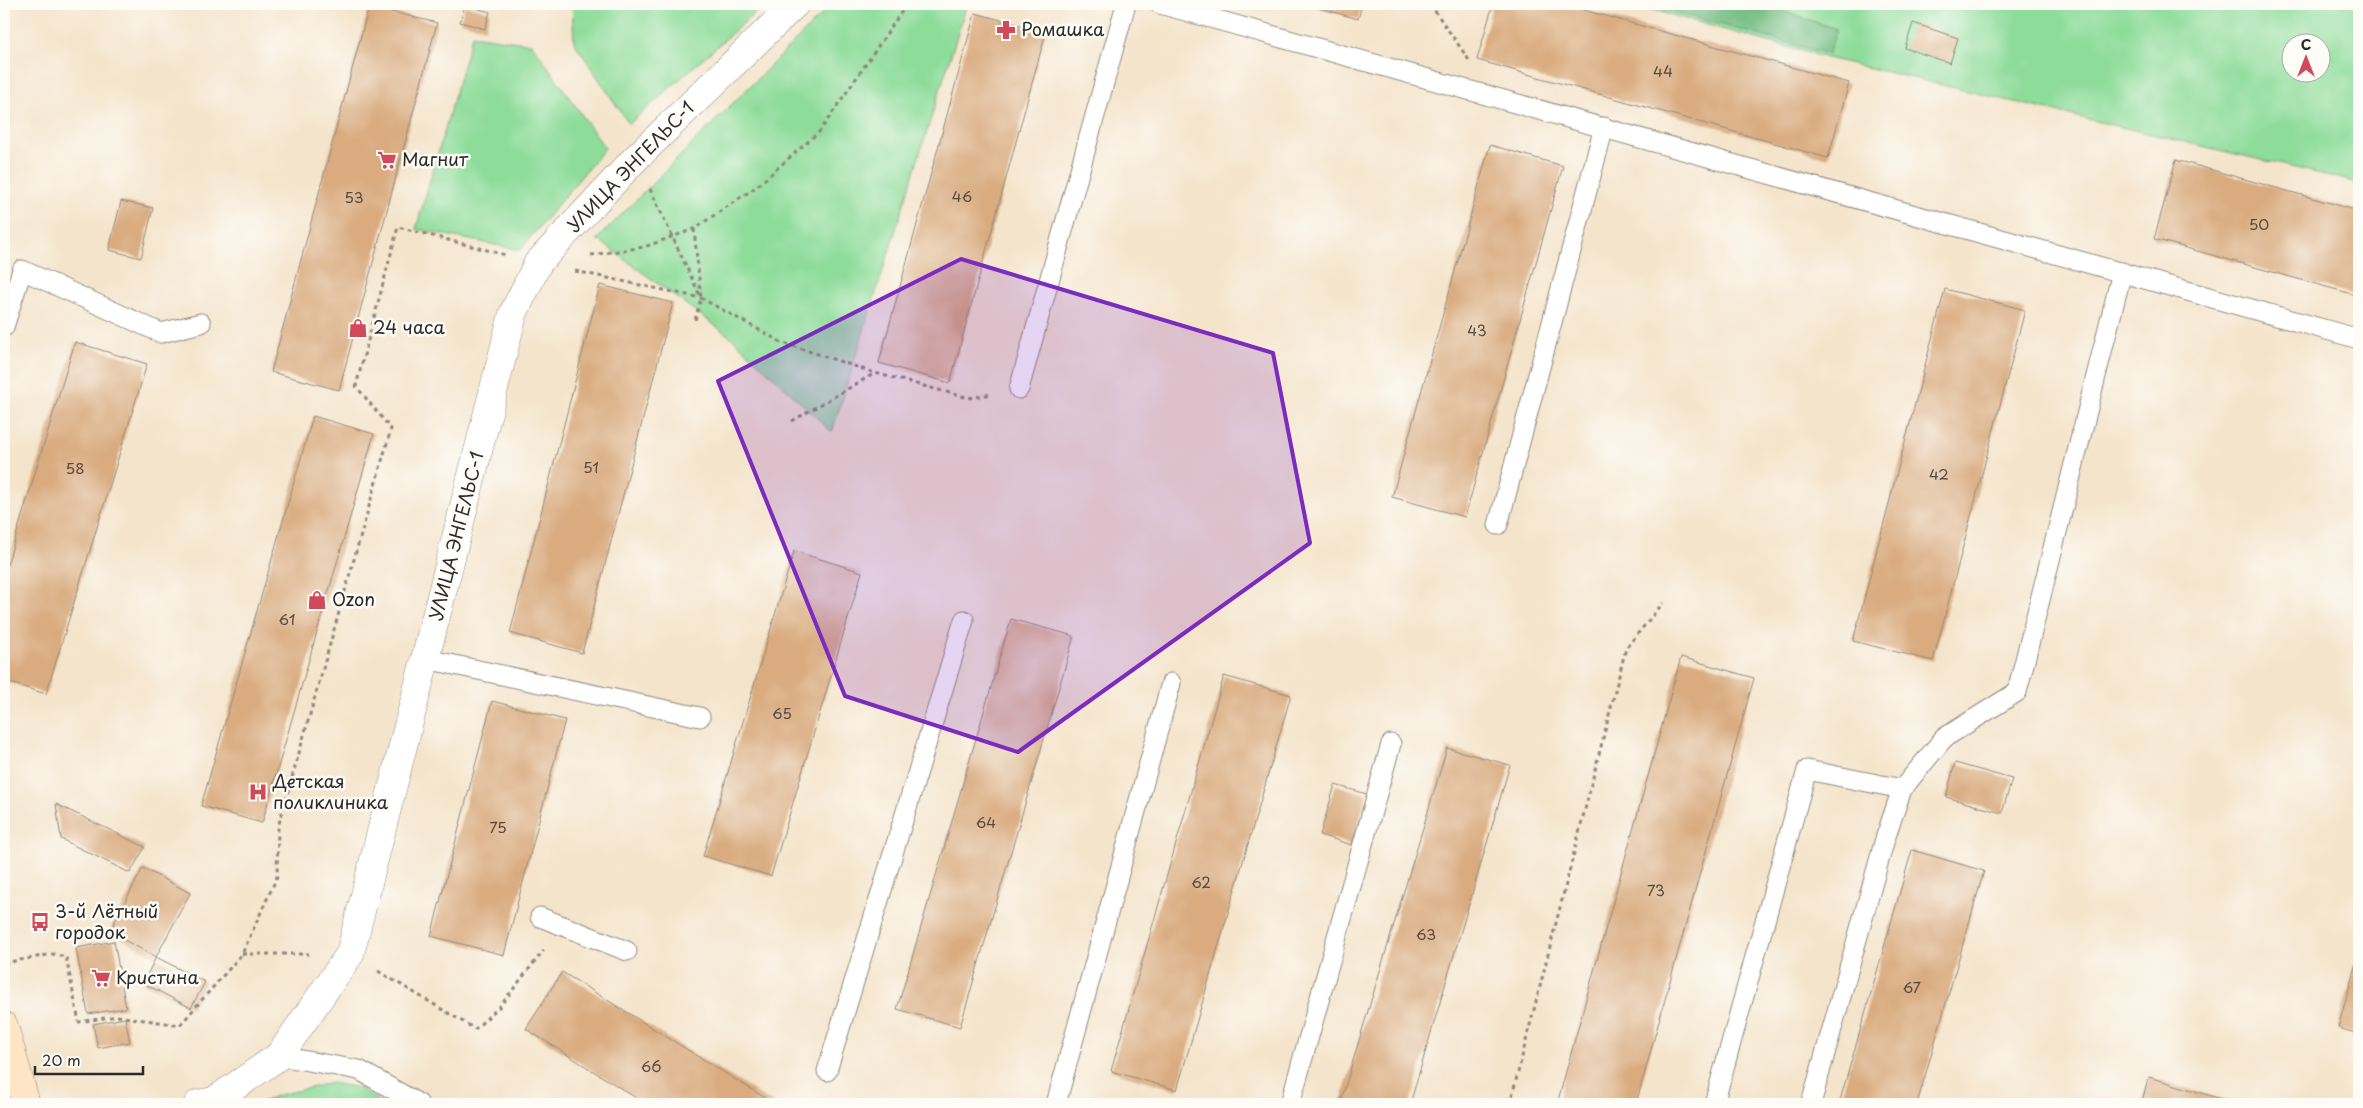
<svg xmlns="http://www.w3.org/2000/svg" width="2363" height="1108" viewBox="0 0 2363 1108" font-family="'Playpen Sans',sans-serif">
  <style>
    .green { fill: #8ddc9a; stroke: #5c8462; fill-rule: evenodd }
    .forest { fill: #72bc82; stroke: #4e7456 }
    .building { fill: #d9ab7f }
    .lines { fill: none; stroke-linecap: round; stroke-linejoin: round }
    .lane-casing { stroke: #90887b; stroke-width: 21 }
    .street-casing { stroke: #90887b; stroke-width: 29 }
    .secondary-casing { stroke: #90887b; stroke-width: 29 }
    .path { stroke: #90887b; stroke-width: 3; stroke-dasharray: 4 4; stroke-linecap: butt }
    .lane { stroke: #fff; stroke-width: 19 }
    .street { stroke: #fff; stroke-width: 28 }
    .secondary { stroke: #fde5c5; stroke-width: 28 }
    .marked { fill: #7b2cbf; fill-opacity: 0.2; stroke: #7b2cbf; stroke-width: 4; stroke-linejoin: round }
    .labels { text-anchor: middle; stroke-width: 5; stroke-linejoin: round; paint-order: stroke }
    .number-label { font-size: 15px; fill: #564b40 }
    .poi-label { font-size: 18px; fill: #2b2b2b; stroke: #fdfcf7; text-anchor: start }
    .street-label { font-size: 18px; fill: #2b2b2b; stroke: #fdfcf7 }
  </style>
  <rect width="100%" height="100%" fill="#fdfcf7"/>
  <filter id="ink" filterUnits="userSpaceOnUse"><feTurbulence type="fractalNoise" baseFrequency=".02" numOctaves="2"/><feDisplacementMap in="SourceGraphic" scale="10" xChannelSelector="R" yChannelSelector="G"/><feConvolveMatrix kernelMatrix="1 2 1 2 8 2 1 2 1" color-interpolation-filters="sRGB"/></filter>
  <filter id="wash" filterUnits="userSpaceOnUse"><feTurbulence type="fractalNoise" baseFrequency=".0096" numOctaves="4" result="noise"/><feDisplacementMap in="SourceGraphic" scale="20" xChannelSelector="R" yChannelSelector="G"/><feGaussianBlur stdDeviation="1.12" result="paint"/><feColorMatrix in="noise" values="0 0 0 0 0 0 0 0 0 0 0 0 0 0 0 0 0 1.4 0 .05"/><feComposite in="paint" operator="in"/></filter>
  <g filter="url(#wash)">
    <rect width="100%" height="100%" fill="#f4e4cb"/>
    <!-- green -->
    <g class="green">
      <path d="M572 4H765L629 124 574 42Z"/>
      <path d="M832 4H967L832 432 732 338 597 239Z"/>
      <path d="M1631 4H2359V183L1827 58ZM2290 42H2320V72H2290Z"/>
      <path d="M472 35 532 44 605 148 520 250 416 229Z"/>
      <path d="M331 1083 359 1088 382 1104H258L275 1096Z"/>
    </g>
    <!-- forest -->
    <path class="forest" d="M1645 4H1761L1837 29 1828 54Z"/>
    <g id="blocks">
      <!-- building -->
      <g class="building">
        <path d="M1305 4H1362L1358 19Z"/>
        <path d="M1493 4H1562L1849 83 1828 158 1477 60Z"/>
        <path d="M465 5 490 12 485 29 460 22Z"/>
        <path d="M369 6 437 23 339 390 271 372Z"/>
        <path d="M975 13 1046 32 950 383 879 363Z"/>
        <path d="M1913 23 1958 38 1950 63 1905 48Z"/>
        <path d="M1490 145 1563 166 1465 517 1392 497Z"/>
        <path d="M2176 160 2359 211V296L2154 239Z"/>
        <path d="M121 201 153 208 141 258 109 250Z"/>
        <path d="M600 285 673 303 582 653 510 633Z"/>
        <path d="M1945 289 2025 310 1933 661 1853 641Z"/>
        <path d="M75 342 147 364 46 694 4 681V575Z"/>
        <path d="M313 416 374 434 262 823 201 806Z"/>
        <path d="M794 551 862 572 771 876 703 856Z"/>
        <path d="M1011 619 1074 636 960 1027 897 1009Z"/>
        <path d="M1681 657 1754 678 1636 1104H1557Z"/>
        <path d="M1224 676 1291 695 1177 1090 1111 1071Z"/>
        <path d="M492 701 565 720 504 955 431 936Z"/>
        <path d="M1447 748 1510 765 1410 1104H1340Z"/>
        <path d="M1955 763 2012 779 2002 813 1946 797Z"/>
        <path d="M1335 785 1367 794 1352 845 1320 835Z"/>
        <path d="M56 804 145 847 130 873 61 839Z"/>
        <path d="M1912 850 1984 871 1917 1104H1839Z"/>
        <path d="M143 868 190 893 156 957 205 982 191 1008 143 983 156 957 109 932Z"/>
        <path d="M114 941 126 1008 88 1014 76 948Z"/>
        <path d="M2359 952V1034L2338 1028Z"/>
        <path d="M562 972 775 1104H646L526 1029Z"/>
        <path d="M125 1018 130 1042 98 1048 93 1024Z"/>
        <path d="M2149 1077 2238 1104H2141Z"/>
      </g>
    </g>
  </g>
  <g filter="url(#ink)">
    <use href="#blocks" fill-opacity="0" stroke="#90887b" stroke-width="1"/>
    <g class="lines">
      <!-- lane casing -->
      <g class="lane-casing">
        <g id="lane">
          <path d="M1160 4 2359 339"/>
          <path d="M4 327 22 270 161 333 201 323"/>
          <path d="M1019 389 1126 4"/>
          <path d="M1498 525 1604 127"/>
          <path d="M426 659 700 717"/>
          <path d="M540 917 627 951"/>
          <path d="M279 1056 359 1070 419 1104"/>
          <path d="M827 1071 964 620"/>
          <path d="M1056 1104 1171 683"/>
          <path d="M1290 1104 1391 744"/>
          <path d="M1714 1104 1807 770 1902 789"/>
          <path d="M1811 1104 1885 839 1902 789 1944 738 2017 692 2122 272"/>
        </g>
      </g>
      <!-- street casing -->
      <g class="street-casing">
        <path id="street" d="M198 1104 214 1101 279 1056 350 954 513 314 538 263 633 161 795 4"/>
      </g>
      <!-- secondary casing -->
      <g class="secondary-casing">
        <path id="secondary" d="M4 1026 26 1104"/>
      </g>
      <!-- path -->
      <g class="path">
        <path d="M1430 4 1469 60"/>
        <path d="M650 189 701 298 781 342 875 373 969 398 992 394"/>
        <path d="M694 229 701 298 695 320"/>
        <path d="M591 255 644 247 694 229 756 187 820 131 907 4"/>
        <path d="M575 271 701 298"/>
        <path d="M792 421 875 373"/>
        <path d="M242 954H309"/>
        <path d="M4 963 53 954 66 957 79 1022 117 1016 180 1025 242 954 277 877 278 827 391 429 356 386 398 227 506 255"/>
        <path d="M378 971 475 1029 500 1006 544 950"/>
        <path d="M1510 1104 1626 648 1663 603"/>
      </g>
      <!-- lane -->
      <use href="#lane" class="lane"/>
      <!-- street -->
      <use href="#street" class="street"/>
      <!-- secondary -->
      <use href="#secondary" class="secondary"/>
    </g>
  </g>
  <!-- marked area -->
  <path class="marked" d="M961 259 1273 353 1310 543 1018 752 845 696 718 381Z"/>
  <!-- icons -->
  <defs>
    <g id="pharmacy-bare" transform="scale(1.5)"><path d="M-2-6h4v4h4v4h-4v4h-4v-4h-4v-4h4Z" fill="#d1495b" stroke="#fdfcf7" stroke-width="2.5" paint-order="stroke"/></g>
    <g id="supermarket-bare" transform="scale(1.5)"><path d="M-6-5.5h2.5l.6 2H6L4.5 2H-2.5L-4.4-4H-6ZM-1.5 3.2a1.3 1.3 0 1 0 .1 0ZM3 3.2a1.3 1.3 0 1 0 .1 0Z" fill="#d1495b" stroke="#fdfcf7" stroke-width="2.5" paint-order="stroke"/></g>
    <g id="shop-bare" transform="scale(1.5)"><path d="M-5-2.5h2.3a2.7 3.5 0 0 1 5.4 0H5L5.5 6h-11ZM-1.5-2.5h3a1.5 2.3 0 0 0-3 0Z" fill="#d1495b" stroke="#fdfcf7" stroke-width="2.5" paint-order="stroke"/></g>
    <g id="hospital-bare" transform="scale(1.5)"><path d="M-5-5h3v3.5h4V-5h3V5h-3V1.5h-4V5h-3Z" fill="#d1495b" stroke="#fdfcf7" stroke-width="2.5" paint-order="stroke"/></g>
    <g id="bus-bare" transform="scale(1.5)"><path d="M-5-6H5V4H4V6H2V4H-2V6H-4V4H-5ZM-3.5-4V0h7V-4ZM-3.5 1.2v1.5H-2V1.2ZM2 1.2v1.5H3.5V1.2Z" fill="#d1495b" stroke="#fdfcf7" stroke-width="2.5" paint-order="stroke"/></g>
  </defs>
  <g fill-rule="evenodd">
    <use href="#pharmacy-bare" x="1006" y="30"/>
    <use href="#supermarket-bare" x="387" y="160"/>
    <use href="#shop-bare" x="358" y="328"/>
    <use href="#shop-bare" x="317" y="600"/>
    <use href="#hospital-bare" x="258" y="792"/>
    <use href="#bus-bare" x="40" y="922"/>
    <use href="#supermarket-bare" x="101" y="978"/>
  </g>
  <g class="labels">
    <!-- number labels -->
    <g class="number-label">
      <text x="1663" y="77">44</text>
      <text x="962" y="202">46</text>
      <text x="354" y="203">53</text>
      <text x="2259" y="230">50</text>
      <text x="1477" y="336">43</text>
      <text x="591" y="473">51</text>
      <text x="75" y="474">58</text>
      <text x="1939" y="480">42</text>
      <text x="287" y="625">61</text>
      <text x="782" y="719">65</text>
      <text x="986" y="828">64</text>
      <text x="498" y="833">75</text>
      <text x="1201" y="888">62</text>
      <text x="1656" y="896">73</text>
      <text x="1426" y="940">63</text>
      <text x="1912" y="993">67</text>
      <text x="651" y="1072">66</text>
    </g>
    <!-- poi labels -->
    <g class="poi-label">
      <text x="1021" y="36">Ромашка</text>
      <text x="402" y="166">Магнит</text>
      <text x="373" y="334">24 часа</text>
      <text x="332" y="606">Ozon</text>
      <text x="273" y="788">Детская<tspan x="273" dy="21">поликлиника</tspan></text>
      <text x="55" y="918">3-й Лётный<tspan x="55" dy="21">городок</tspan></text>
      <text x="116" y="984">Кристина</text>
    </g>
    <!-- street labels -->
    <g class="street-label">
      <text transform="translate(631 167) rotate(-46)" y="6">УЛИЦА ЭНГЕЛЬС-1</text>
      <text transform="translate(457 536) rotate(-76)" y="6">УЛИЦА ЭНГЕЛЬС-1</text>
    </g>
  </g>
  <!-- margin -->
  <rect width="2363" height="1108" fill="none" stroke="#fdfcf7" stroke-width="20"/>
  <!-- north arrow -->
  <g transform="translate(2306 58)"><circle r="24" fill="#fdfcf7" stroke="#a9a8a5"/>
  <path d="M0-4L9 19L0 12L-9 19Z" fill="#d1495b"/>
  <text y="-8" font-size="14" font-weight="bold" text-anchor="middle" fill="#2b2b2b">С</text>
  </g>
  <!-- scale -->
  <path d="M35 1066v8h108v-8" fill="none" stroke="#2b2b2b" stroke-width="2.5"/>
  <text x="42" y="1066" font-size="15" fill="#2b2b2b" stroke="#fdfcf7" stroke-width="4" paint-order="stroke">20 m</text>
</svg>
